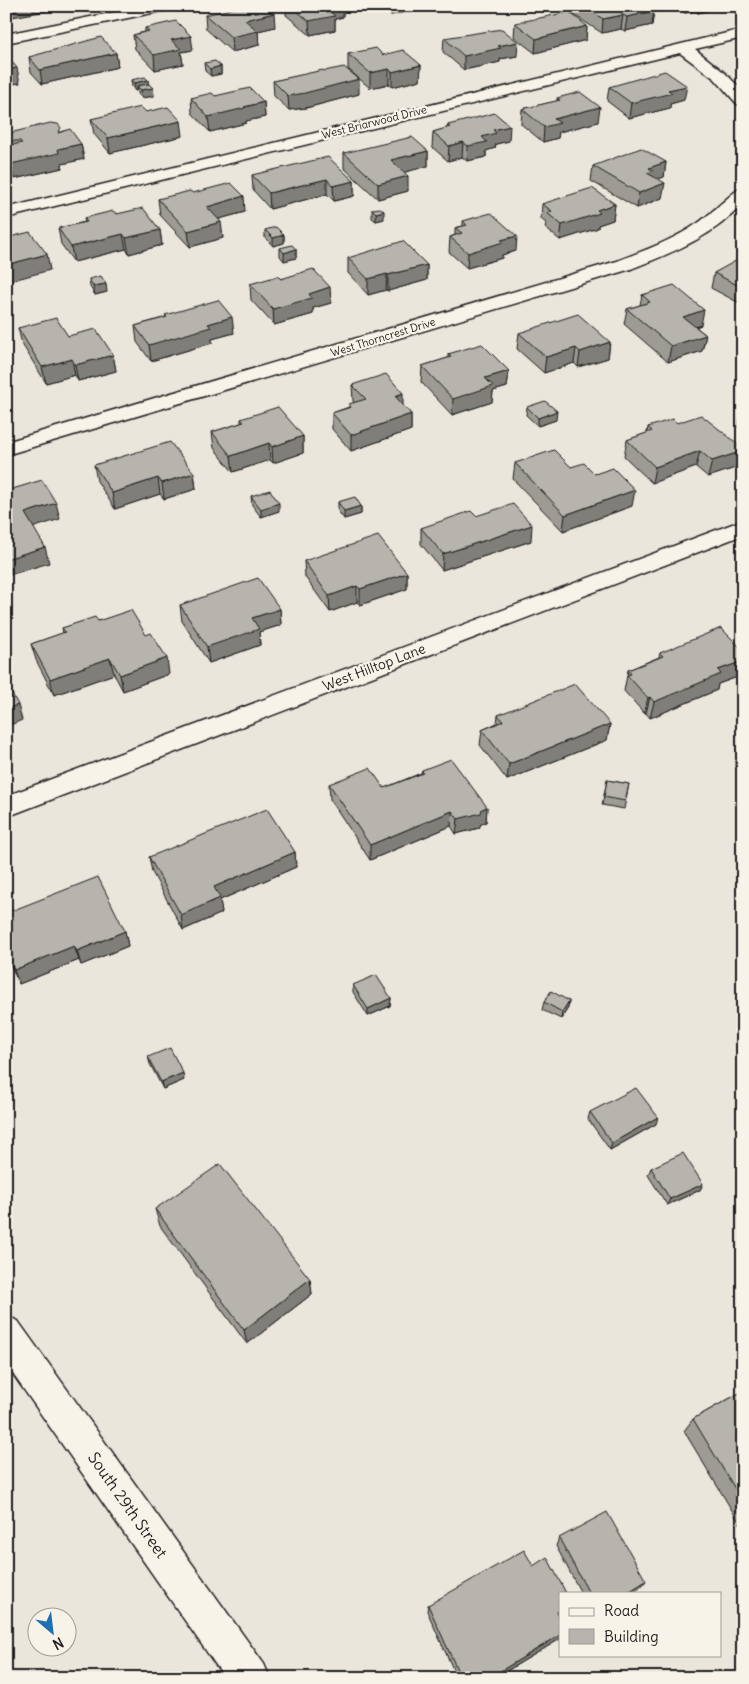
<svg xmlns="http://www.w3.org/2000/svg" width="749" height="1684" viewBox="0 0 749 1684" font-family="Delius,sans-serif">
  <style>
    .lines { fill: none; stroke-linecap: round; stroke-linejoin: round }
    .minor-casing { stroke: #1c1c1c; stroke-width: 3 }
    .minor { fill: #f7f3e8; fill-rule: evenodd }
    .wall { fill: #9d9b94; stroke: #1c1c1c }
    .shaded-wall { fill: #7f7e78; stroke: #1c1c1c }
    .building { fill: #b6b4ac; stroke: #1c1c1c }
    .labels { text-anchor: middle; stroke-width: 4.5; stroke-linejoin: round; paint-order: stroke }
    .far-street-label { font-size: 11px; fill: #1c1c1c; stroke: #f7f3e8 }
    .street-label { font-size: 14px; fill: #1c1c1c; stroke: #f7f3e8 }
    .near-street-label { font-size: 16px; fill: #1c1c1c; stroke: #f7f3e8 }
  </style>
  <rect width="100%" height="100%" fill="#eae6dc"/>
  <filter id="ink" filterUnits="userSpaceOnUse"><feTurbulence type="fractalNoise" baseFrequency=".02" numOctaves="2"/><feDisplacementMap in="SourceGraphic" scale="10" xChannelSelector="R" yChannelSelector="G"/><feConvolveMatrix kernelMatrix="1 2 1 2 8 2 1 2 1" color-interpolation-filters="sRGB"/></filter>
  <g filter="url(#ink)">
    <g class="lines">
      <!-- minor casing -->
      <g class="minor-casing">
        <g id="minor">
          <path d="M145 6H174L167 10 6 43V34Z"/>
          <path d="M743 29V38L695 49 725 73 743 91V106L737 104 715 79 680 53 6 218V208Z"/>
          <path d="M743 187V203C714 237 671 253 631 269L6 455V442L617 261C645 250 674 240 698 223 709 216 735 189 743 187Z"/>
          <path d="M743 520V535L6 817V796Z"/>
          <path d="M6 1316 18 1321 264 1664 270 1678H225L6 1364Z"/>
        </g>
      </g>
      <!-- minor -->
      <use href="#minor" class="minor"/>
    </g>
    <!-- wall -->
    <g class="wall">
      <path d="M286 6H347V9L343 10V17L335 19V30L310 35 286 15Z"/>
      <path d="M380 6H416V10L391 15Z"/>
      <path d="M572 6H646L654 11 652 25 625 31 621 29 602 33 571 13Z"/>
      <path d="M673 6H725L698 13 695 11 685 13Z"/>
      <path d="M205 15 275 27 258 31 259 45 232 52 206 29Z"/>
      <path d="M515 23 587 26 586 40 535 53 514 37Z"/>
      <path d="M145 28 193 50 181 52 183 64 155 70 135 49 133 35 145 32Z"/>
      <path d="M444 38 517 56 500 59V62L464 70 443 52Z"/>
      <path d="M116 53 118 67 42 84 31 72 29 57Z"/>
      <path d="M348 54 383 55 421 65 420 80 392 87 389 84 370 88 348 69Z"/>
      <path d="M204 63 221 66V74L211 76 205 71Z"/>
      <path d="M324 71 359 94 306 108 289 110 274 96 273 81Z"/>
      <path d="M131 80H148V84L153 88 154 96 142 98 138 94V90L135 91 132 87Z"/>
      <path d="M609 87 684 100 670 104V108L629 118 607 101Z"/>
      <path d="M215 96 264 102 265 117 246 121V123L210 132 192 113 191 98Z"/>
      <path d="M557 98 598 122 559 132 558 138 543 142 521 124 522 109 557 101Z"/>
      <path d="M146 112 183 136 110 153 94 134 91 119Z"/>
      <path d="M448 125 509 141 496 144 495 148 486 151V157L467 161 462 157 448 161 432 147 433 132 447 128Z"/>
      <path d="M62 132 81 144 84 159 62 164V168L14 179 6 168V134Z"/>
      <path d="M428 151V166L404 172 408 191 378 199 344 168V153Z"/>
      <path d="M666 162 664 177 658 179 662 198 637 208 591 181 593 166Z"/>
      <path d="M252 175 354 181V196L334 201 327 194 270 209 253 190Z"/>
      <path d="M193 193 245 212 219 219 223 238 190 247 160 215 158 199Z"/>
      <path d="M542 204H615L613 220 598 225V228L560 240 545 228 546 223 541 219Z"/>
      <path d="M372 209 384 219 376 221 372 218Z"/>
      <path d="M117 214 160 230 162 245 129 254 126 249 74 262 61 244 58 228 85 222 84 218Z"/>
      <path d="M463 221 516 251 502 255V258L467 268 449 252 450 237 455 235V228L463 226Z"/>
      <path d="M265 230 284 235V243L273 246 265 238Z"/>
      <path d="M280 248 296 249V258L284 261 280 256Z"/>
      <path d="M348 258 427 265V280L388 291 386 290 368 295 348 273Z"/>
      <path d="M743 259V305L711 288 714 273Z"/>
      <path d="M89 279 107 292 95 295 90 287Z"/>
      <path d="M281 279 331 303 313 308V314L274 325 251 300 250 284Z"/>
      <path d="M642 295 701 325 696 327 706 335 702 351 668 362 624 324 627 309 640 305Z"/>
      <path d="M165 315 234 333 212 339V343L151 361 137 342 135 326 166 317Z"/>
      <path d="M18 328 68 336 113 355 116 371 78 381 75 375 46 383 22 344Z"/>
      <path d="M519 333 610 342 608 358 578 367 574 363 544 373 517 349Z"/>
      <path d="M448 354 509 371 507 387 493 391 492 402 452 415 421 382 422 366 448 358Z"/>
      <path d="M352 385 403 405 411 414V430L351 451 332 429V413L349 407V404L354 403 353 401Z"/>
      <path d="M527 407 556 420 538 426 526 415Z"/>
      <path d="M742 411H743V431L738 427Z"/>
      <path d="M241 419 303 436V453L273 463 270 460 233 472 214 448 212 432 241 423Z"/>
      <path d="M677 423 743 448V458L741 466 708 477 696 467 652 483 624 456 627 440 647 433 648 427Z"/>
      <path d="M515 463 571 467 595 474 632 506 563 531 513 479Z"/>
      <path d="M94 465 194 473 196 489 164 499 160 494 115 509 97 481Z"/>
      <path d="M251 496 279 511 261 517 252 505Z"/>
      <path d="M338 502 361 506V514L344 519 338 511Z"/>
      <path d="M476 516 531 541 442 570 421 544V528Z"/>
      <path d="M304 561 407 573V589L360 605 357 602 330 612 305 577Z"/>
      <path d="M180 605 280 609 281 625 259 632 260 645 209 663 182 621Z"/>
      <path d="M98 621 169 674 123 691 114 674 54 695 36 660 31 644 63 633 62 628Z"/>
      <path d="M743 650V675L718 684 717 690 650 718 646 713H644L624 691 628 670 659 657 660 653Z"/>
      <path d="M743 682V699L736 692 739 684Z"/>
      <path d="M498 715 610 724 607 740 507 780 480 745 482 730 497 723Z"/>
      <path d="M422 770 487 807 486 822 481 824 479 828 456 834 451 826 370 860 330 799 329 784 384 788 421 773Z"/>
      <path d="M607 780 629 784 624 809 602 805Z"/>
      <path d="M295 852 296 867 220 900 222 913 183 930 152 872 149 857Z"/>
      <path d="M6 913 125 931 128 946 81 965 79 960 19 984 6 955Z"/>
      <path d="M353 985 391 998 390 1006 368 1016 353 992Z"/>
      <path d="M569 1001 568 1008 561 1019 542 1010 544 1002Z"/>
      <path d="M148 1057 184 1080 163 1089 150 1064Z"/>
      <path d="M590 1112 656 1124 610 1150 588 1119Z"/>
      <path d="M651 1168 703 1184 700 1190 667 1205 648 1175Z"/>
      <path d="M155 1209 310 1279 312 1294 247 1344 160 1226Z"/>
      <path d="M743 1391V1526L742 1527 684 1431 693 1419Z"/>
      <path d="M559 1538 640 1588 632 1593H581L556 1546Z"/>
      <path d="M560 1593V1614L558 1615 560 1618V1639L495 1678H457L427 1611 428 1605Z"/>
    </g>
    <!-- shaded-wall -->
    <g class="shaded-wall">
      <path d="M6 6H46L47 11 6 18Z"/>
      <path d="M328 6H347V9L343 10V17L335 19V30L310 35 309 21 324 7Z"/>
      <path d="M391 6H416V10L391 15Z"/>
      <path d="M686 6H696L695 11 685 13Z"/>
      <path d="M699 6H725L698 13Z"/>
      <path d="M654 11 652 25 625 31 627 17Z"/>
      <path d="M274 13 275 27 258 31 259 45 232 52 231 37 245 20Z"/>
      <path d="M623 15 621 29 602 33 603 19Z"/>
      <path d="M587 26 586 40 535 53 536 39Z"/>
      <path d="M191 36 193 50 181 52 183 64 155 70 154 55 171 40Z"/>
      <path d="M518 42 517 56 500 59V62L464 70V56L498 46Z"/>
      <path d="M116 53 118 67 42 84 40 70Z"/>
      <path d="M421 65 420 80 392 87V72Z"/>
      <path d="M221 66V74L211 76 210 69Z"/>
      <path d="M17 68 20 83 6 85V70Z"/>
      <path d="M389 69V84L370 88V73Z"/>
      <path d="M359 79V94L306 108 289 110 288 96Z"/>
      <path d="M148 80 149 88 137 86 138 90 135 91 134 83Z"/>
      <path d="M687 86 684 100 670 104V108L629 118 631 103 668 90Z"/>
      <path d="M153 88 154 96 142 98 141 90Z"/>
      <path d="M264 102 265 117 246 121V123L210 132 208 117Z"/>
      <path d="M600 107 598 122 559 132 558 138 543 142 544 127 554 119Z"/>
      <path d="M181 121 183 136 110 153 108 138Z"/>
      <path d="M510 126 509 141 496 144 495 148 486 151V157L467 161 468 146 493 130Z"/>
      <path d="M463 142 462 157 448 161 449 146Z"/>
      <path d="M81 144 84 159 62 164V168L14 179 11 164 58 149Z"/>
      <path d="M428 151V166L391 176V160Z"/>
      <path d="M666 162 664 177 651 182 647 173 649 168Z"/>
      <path d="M408 176V191L378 199V184Z"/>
      <path d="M327 179V194L270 209 269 193Z"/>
      <path d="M354 181V196L334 201 333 186Z"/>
      <path d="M665 183 662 198 637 208 639 193Z"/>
      <path d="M244 196 245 212 208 222 207 207Z"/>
      <path d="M615 204 613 220 598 225V228L560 240 562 225 597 210Z"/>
      <path d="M384 211V219L376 221V213Z"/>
      <path d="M221 222 223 238 190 247 188 231Z"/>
      <path d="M160 230 162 245 129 254 126 238Z"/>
      <path d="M123 234 126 249 74 262 71 247Z"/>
      <path d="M284 235V243L273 246V238Z"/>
      <path d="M517 236 516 251 502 255V258L467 268 468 253 501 240Z"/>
      <path d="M296 249V258L284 261V253Z"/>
      <path d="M47 254 50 270 6 282V265Z"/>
      <path d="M427 265V280L388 291V275Z"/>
      <path d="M387 274 386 290 368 295V279Z"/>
      <path d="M106 284 107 292 95 295 93 286Z"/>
      <path d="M330 287 331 303 313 308V314L274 325 273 309 309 294Z"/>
      <path d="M704 310 701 325 680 332 683 317Z"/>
      <path d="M232 317 234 333 212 339V343L151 361 149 345 208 324Z"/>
      <path d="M706 335 702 351 668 362 671 346Z"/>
      <path d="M610 342 608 358 578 367 580 352Z"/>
      <path d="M576 348 574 363 544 373 546 357Z"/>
      <path d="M113 355 116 371 78 381 75 365Z"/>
      <path d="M72 359 75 375 46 383 42 367Z"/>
      <path d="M509 371 507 387 493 391 492 402 452 415 453 399 485 378Z"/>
      <path d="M403 393V409L395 396Z"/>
      <path d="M557 411 556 420 538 426V418Z"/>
      <path d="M411 414V430L351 451V435Z"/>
      <path d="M303 436V453L273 463 272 447Z"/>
      <path d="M269 443 270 460 233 472 231 456Z"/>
      <path d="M700 451 696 467 652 483 655 467Z"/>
      <path d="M743 451V458L741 466 708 477 712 461Z"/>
      <path d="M194 473 196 489 164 499 162 483Z"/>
      <path d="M158 478 160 494 115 509 112 493Z"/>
      <path d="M635 490 632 506 563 531 565 515Z"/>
      <path d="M56 503 60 519 29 529 25 513Z"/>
      <path d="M279 503V511L261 517V509Z"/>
      <path d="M361 506V514L344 519V511Z"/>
      <path d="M532 525 531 541 442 570 443 554Z"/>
      <path d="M45 547 49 563 6 576V559Z"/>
      <path d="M407 573V589L360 605V589Z"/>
      <path d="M357 586V602L330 612 329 596Z"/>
      <path d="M280 609 281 625 259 632 260 645 209 663 207 647 252 618Z"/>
      <path d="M110 658 114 674 54 695 50 679Z"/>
      <path d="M167 658 169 674 123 691 120 675Z"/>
      <path d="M743 661V675L718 684 717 690 650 718 654 702 718 670Z"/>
      <path d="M650 697 646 713H644L648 698Z"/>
      <path d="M18 705 22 720 6 727V709Z"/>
      <path d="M610 724 607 740 507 780 509 764Z"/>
      <path d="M487 807 486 822 481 824 479 828 456 834 458 819Z"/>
      <path d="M452 811 451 826 370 860V845Z"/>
      <path d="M295 852 296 867 220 900 222 913 183 930 181 915 214 887Z"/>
      <path d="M125 931 128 946 81 965 77 951Z"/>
      <path d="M74 946 79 960 19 984 14 970Z"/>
      <path d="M391 998 390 1006 368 1016V1009Z"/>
      <path d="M569 1001 568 1008 561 1019 562 1012Z"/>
      <path d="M183 1073 184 1080 163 1089 161 1082Z"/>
      <path d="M658 1117 656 1124 610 1150 612 1143Z"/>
      <path d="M703 1184 700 1190 667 1205 670 1199Z"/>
      <path d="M310 1279 312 1294 247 1344 244 1330Z"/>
      <path d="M646 1581 640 1588 632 1593H627Z"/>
      <path d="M560 1635V1639L495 1678H489Z"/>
    </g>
    <!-- building -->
    <g class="building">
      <path d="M243 6H266L274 13 245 20 258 31 231 37 205 15Z"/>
      <path d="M291 6H328L324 7 335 16 309 21Z"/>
      <path d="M584 6H646L654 11 627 17 623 15 603 19Z"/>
      <path d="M569 12 587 26 536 39 515 23Z"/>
      <path d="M176 21 191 36 171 40 181 49 154 55 133 35 149 31 145 28Z"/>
      <path d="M502 29 518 42 498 46 501 48 464 56 444 38Z"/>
      <path d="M101 37 116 53 40 70 29 57Z"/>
      <path d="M376 48 383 55 403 50 421 65 392 72 389 69 370 73 348 54Z"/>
      <path d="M6 57H8L17 68 6 70Z"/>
      <path d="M215 61 221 66 210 69 204 63Z"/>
      <path d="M344 67 359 79 305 93 288 96 273 81 323 70 324 71Z"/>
      <path d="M665 71 687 86 668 90 672 93 631 103 609 87Z"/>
      <path d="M145 77 148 80 134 83 131 80Z"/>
      <path d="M149 84 153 88 141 90 137 86Z"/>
      <path d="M250 88 264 102 244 107 245 108 208 117 191 98 212 93 215 96Z"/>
      <path d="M580 92 600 107 554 119 560 123 544 127 522 109 560 100 557 98Z"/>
      <path d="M141 107 146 112 168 107 181 121 108 138 91 119Z"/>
      <path d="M495 113 510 126 493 130 496 133 482 137 487 142 468 146 463 142 449 146 433 132 450 127 448 125Z"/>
      <path d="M50 123 58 124 61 128 58 133 70 129 81 144 58 149 59 153 11 164 6 157V146L22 143 20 141H7L6 134Z"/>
      <path d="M412 137 428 151 391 160 408 176 378 184 344 153Z"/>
      <path d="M641 148 666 162 649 168 653 171 647 173 665 183 639 193 593 166Z"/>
      <path d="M328 157 354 181 333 186 327 179 269 193 252 175Z"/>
      <path d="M231 183 244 196 207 207 221 222 188 231 158 199 190 191 193 193Z"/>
      <path d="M592 188 615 204 597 210 600 213 562 225 547 213 552 211 542 204Z"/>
      <path d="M143 208 160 230 126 238 123 234 71 247 58 228 87 222 84 218 113 211 117 214Z"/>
      <path d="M380 208 384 211 376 213 372 209Z"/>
      <path d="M491 213 517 236 501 240 503 242 468 253 450 237 462 233 455 228 467 225 463 221Z"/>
      <path d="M276 227 284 235 273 238 265 230Z"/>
      <path d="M30 232 47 254 6 265V238Z"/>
      <path d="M403 241 427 265 388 275 387 274 368 279 348 258Z"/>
      <path d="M292 245 296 249 284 253 280 248Z"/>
      <path d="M741 258 743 259V288L714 273Z"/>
      <path d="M313 269 330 287 309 294 312 298 273 309 250 284 278 276 281 279Z"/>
      <path d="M101 276 106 284 93 286 89 279Z"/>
      <path d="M674 285 704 310 683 317 706 335 671 346 627 309 650 302 642 295Z"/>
      <path d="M218 300 232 317 208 324 211 327 149 345 135 326 167 317 165 315Z"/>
      <path d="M578 314 610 342 580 352 576 348 546 357 519 333Z"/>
      <path d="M56 318 68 336 96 329 113 355 75 365 72 359 42 367 18 328Z"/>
      <path d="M482 344 509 371 485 378 493 386 453 399 422 366 451 357 448 354Z"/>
      <path d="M386 374 403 393 395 396 411 414 351 435 332 413 351 407 349 404 366 399 352 385Z"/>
      <path d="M545 401 557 411 538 418 527 407Z"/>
      <path d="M278 407 303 436 272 447 269 443 231 456 212 432 244 422 241 419Z"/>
      <path d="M701 415 743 448V451L712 461 700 451 655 467 627 440 652 431 648 427 673 419 677 423Z"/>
      <path d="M170 442 194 473 162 483 158 478 112 493 94 465Z"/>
      <path d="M554 450 571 467 584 463 595 474 613 468 635 490 565 515 515 463Z"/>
      <path d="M42 480 56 503 25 513 45 547 6 559V491Z"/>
      <path d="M270 490 279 503 261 509 251 496Z"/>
      <path d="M355 497 361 506 344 511 338 502Z"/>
      <path d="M513 504 532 525 443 554 421 528 471 511 476 516Z"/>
      <path d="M378 536 407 573 360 589 357 586 329 596 304 561Z"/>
      <path d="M258 578 280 609 252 618 259 629 207 647 180 605Z"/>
      <path d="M131 610 146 635 151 633 167 658 120 675 110 658 50 679 31 644 65 632 62 628 95 617 98 621Z"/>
      <path d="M721 628 743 650V661L718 670 721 674 654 702 650 697 648 698 627 675 631 674 628 670 663 656 660 653Z"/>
      <path d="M6 682 18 705 6 709Z"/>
      <path d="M743 682V688L739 684Z"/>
      <path d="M575 684 610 724 509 764 482 730 503 721 498 715Z"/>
      <path d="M451 759 487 807 482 809 481 813 458 819 452 811 370 845 329 784 370 768 384 788 423 773 422 770Z"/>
      <path d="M607 780 629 784 625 801 604 797Z"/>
      <path d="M267 809 295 852 214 887 220 898 181 915 149 857Z"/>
      <path d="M98 877 125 931 77 951 74 946 14 970 6 953V913Z"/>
      <path d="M376 975 391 998 368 1009 353 985Z"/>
      <path d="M551 991 569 1001 562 1012 544 1002Z"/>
      <path d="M170 1048 183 1073 161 1082 148 1057Z"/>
      <path d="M636 1088 658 1117 612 1143 590 1112Z"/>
      <path d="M683 1153 703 1184 670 1199 651 1168Z"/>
      <path d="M220 1164 310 1279 244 1330 155 1209Z"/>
      <path d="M743 1391V1502L693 1419Z"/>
      <path d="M607 1512 646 1581 627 1593H589L559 1538Z"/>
      <path d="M524 1550 533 1566 547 1557 566 1593H560V1610L557 1612 560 1618V1635L489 1678H461L428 1605Z"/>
    </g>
  </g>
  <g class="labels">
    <!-- far-street labels -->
    <g class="far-street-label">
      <text transform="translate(374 122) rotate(-14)" y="4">West Briarwood Drive</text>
      <text transform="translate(383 337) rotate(-17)" y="4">West Thorncrest Drive</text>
    </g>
    <!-- street labels -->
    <g class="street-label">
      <text transform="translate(374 667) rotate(-21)" y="5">West Hilltop Lane</text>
    </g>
    <!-- near-street labels -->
    <g class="near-street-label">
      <text transform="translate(128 1505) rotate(55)" y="6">South 29th Street</text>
    </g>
  </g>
  <!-- margin -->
  <rect width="749" height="1684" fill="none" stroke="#f7f3e8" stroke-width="25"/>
  <rect x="12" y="12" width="724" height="1659" fill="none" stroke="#1c1c1c" stroke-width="2" filter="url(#ink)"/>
  <!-- legend -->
  <rect x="559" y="1592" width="162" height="65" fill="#f7f3e8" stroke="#9f9d96"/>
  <rect x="569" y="1608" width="25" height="8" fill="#f7f3e8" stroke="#9f9d96"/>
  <text x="604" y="1616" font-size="15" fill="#1c1c1c">Road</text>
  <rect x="569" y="1629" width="25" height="15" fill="#b6b4ac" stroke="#9f9d96"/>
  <text x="604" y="1642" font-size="15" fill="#1c1c1c">Building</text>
  <!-- north arrow -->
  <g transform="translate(52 1632) rotate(152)"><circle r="24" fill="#f7f3e8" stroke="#9f9d96"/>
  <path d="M0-4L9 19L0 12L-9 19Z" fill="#1f6fb2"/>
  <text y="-8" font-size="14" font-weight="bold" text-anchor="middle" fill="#1c1c1c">N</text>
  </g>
</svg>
